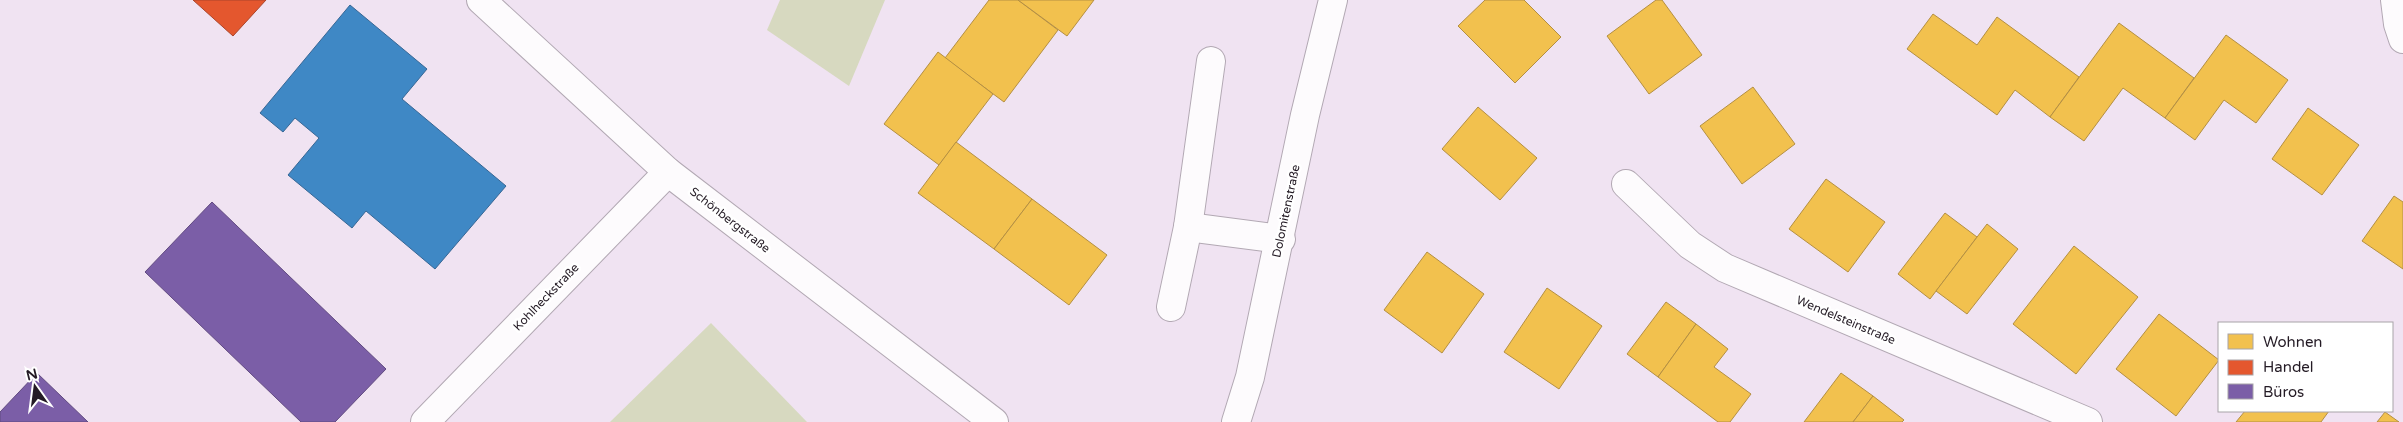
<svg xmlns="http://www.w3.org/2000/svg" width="2403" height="422" viewBox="0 0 2403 422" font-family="'Varela Round',sans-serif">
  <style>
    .green { fill: #d7d9c0 }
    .homes { fill: #f2c14e; stroke: #b48f42 }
    .shops { fill: #e4572e; stroke: #aa452b }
    .offices { fill: #7b5ea7; stroke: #614a80 }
    .schools { fill: #3f88c5; stroke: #376795 }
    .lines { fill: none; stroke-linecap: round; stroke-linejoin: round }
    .minor-casing { stroke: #b2a8b3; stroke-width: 30 }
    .minor { stroke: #fdfbfd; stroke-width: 28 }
    .labels { text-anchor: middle; stroke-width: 5; stroke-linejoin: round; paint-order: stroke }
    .street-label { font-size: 12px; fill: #241b25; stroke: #fff }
  </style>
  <rect width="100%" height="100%" fill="#f0e3f2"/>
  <!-- green -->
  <g class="green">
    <path d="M780 0H885L849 86 767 30Z"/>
    <path d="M711 323 807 422H610Z"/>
  </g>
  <!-- homes -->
  <g class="homes">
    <path d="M989 0H1018L1058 30 1004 102 945 58Z"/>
    <path d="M1018 0H1094L1067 36Z"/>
    <path d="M1485 0H1524L1561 37 1515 83 1458 26Z"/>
    <path d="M1656 0H1662L1702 55 1649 94 1607 36Z"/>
    <path d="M1933 14 1977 45 1997 17 2079 77 2050 117 2015 90 1997 115 1907 49Z"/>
    <path d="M2119 23 2194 78 2165 118 2123 88 2084 141 2050 117Z"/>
    <path d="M2226 35 2288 80 2256 123 2224 100 2195 140 2165 118Z"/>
    <path d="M938 52 993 94 939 165 884 124Z"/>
    <path d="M1753 87 1795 144 1742 184 1700 126Z"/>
    <path d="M1478 107 1537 158 1500 200 1442 149Z"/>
    <path d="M2308 108 2359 145 2322 195 2272 159Z"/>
    <path d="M956 142 1032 199 994 249 918 193Z"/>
    <path d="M1826 179 1885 222 1848 272 1789 229Z"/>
    <path d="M2394 196 2403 202V269L2362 241Z"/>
    <path d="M1032 199 1107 255 1069 305 994 249Z"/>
    <path d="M1945 213 1977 237 1930 299 1898 274Z"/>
    <path d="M1987 224 2018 249 1967 314 1936 291Z"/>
    <path d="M2074 246 2138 297 2076 374 2013 324Z"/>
    <path d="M1427 252 1484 294 1442 353 1384 310Z"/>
    <path d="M1547 288 1602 326 1559 389 1504 352Z"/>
    <path d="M1666 302 1696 324 1658 377 1627 354Z"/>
    <path d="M2159 314 2219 360 2176 416 2116 369Z"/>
    <path d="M1696 324 1728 349 1714 367 1751 394 1730 422H1718L1658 377Z"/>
    <path d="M1841 373 1873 396 1853 422H1804Z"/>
    <path d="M1873 396 1904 420 1902 422H1853Z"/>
    <path d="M2245 411H2329L2321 422H2236Z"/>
    <path d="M2385 412 2399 422H2377Z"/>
  </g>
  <!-- shops -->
  <path class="shops" d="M193 0H266L233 36Z"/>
  <!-- offices -->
  <g class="offices">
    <path d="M212 202 386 369 335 422H301L145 272Z"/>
    <path d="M37 373 88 422H0V412Z"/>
  </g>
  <!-- schools -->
  <path class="schools" d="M350 5 427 69 402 99 506 186 435 269 366 211 352 228 288 175 319 138 295 118 283 132 260 113Z"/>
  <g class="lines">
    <!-- minor casing -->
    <g class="minor-casing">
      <g id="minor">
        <path d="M481 0 668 172 994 422"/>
        <path d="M2395 0 2398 24 2403 39"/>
        <path d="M1626 184 1690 245 1725 268 2088 422"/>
        <path d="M1188 227 1281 239"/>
        <path d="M1171 307 1188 227 1211 61"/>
        <path d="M425 422 668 172"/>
        <path d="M1236 422 1250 377 1305 115 1333 0"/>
      </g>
    </g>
    <!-- minor -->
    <use href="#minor" class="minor"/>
  </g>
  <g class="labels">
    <!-- street labels -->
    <g class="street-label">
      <text transform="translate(1286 211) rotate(-78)" y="4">Dolomitenstraße</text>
      <text transform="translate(730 220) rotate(38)" y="4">Schönbergstraße</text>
      <text transform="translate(546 297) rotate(-46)" y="4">Kohlheckstraße</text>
      <text transform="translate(1846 320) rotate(23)" y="4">Wendelsteinstraße</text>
    </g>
  </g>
  <!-- legend -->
  <rect x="2218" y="322" width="175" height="90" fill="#ffffff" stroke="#a7a4a8"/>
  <rect x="2228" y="334" width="25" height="15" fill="#f2c14e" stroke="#a7a4a8"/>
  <text x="2263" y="347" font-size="15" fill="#241b25">Wohnen</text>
  <rect x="2228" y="360" width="25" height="15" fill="#e4572e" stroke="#a7a4a8"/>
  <text x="2263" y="372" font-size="15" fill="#241b25">Handel</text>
  <rect x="2228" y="384" width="25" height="15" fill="#7b5ea7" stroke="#a7a4a8"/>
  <text x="2263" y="397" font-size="15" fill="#241b25">Büros</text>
  <!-- north arrow -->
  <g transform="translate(35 387) rotate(346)" stroke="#ffffff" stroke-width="4" paint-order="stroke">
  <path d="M0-4L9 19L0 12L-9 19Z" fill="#241b25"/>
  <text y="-8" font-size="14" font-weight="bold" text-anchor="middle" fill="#241b25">N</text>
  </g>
</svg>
